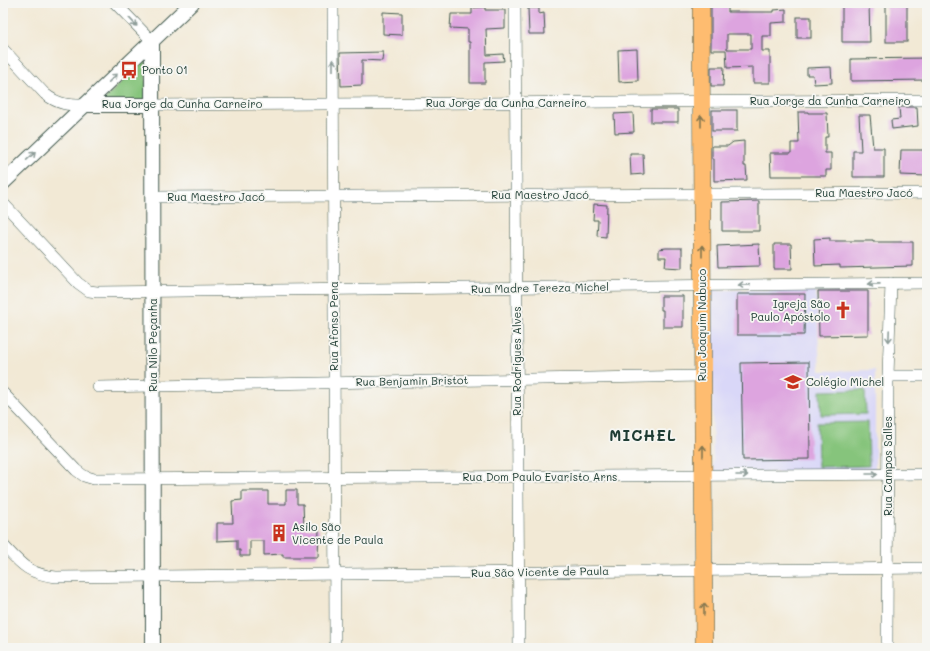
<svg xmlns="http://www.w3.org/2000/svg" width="930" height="651" viewBox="0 0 930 651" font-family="Mali,sans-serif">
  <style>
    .built { fill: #d9d7f8 }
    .green { fill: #86c47b; stroke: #528058 }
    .building { fill: #dda4df; fill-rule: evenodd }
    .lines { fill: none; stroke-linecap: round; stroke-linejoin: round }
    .minor-casing { stroke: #3f574c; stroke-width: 12 }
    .tertiary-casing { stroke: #3f574c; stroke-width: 16 }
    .primary-casing { stroke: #3f574c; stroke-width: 18 }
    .minor { stroke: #fff; stroke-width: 11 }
    .tertiary { stroke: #fff; stroke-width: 14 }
    .primary { stroke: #febc70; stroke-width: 17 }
    .oneway { stroke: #8f9e9a }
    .oneway2 { stroke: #83764f }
    .labels { text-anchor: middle; stroke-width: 3.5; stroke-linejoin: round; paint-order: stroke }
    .poi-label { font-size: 11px; fill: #1f3d34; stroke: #f6f6f2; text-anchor: start }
    .street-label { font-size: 11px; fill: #1f3d34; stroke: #f6f6f2 }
    .district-label { font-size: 15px; font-weight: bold; letter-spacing: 1px; fill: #1f3d34; stroke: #f6f6f2 }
  </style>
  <rect width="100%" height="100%" fill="#f6f6f2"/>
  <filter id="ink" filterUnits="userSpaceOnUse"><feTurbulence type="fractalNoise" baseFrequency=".025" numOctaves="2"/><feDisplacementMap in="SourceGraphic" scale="8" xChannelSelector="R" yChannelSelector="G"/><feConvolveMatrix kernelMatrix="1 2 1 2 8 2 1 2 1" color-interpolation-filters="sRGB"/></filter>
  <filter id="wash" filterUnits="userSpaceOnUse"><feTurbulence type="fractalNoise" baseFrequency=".012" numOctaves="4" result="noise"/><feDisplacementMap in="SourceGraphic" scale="16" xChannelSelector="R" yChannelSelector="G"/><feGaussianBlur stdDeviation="0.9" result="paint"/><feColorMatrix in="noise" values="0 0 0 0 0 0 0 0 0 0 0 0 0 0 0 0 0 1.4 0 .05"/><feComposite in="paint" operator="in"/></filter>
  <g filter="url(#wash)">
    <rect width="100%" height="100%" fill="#f2e9d5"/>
    <!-- built -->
    <path class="built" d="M711 290H816L820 371 875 370V471L713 473Z"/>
    <!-- green -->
    <g class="green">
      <path d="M146 57V103H101Z"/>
      <path d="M865 390 866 414 821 415 820 391Z"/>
      <path d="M868 422 869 466 818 467 817 423Z"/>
    </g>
    <g id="blocks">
      <!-- building -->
      <g class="building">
        <path d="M842 3H869L870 42H842Z"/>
        <rect x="886" y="3" width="21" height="39"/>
        <path d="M711 4H728V12H774V10L786 9V22L771 23V36H762V51H770V83H753V67L727 68 726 50H711ZM727 34H751V49H727Z"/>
        <path d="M485 7V10H505V28L486 29 487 55 503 54 504 61 485 62V83H470V42H468V29L450 28 451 14H472V8Z"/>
        <path d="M528 8H539V14L544 13 545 34H529Z"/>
        <path d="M383 12 402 13V35L383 34Z"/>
        <rect x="797" y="17" width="14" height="21"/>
        <path d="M637 49 638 81 619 82 618 50Z"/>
        <path d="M383 52 382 61 362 60V85L341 86 340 53Z"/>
        <path d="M927 58V80L851 81V59Z"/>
        <path d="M711 67H724L723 86H711Z"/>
        <path d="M831 67 832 83 814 84 813 75H807V68Z"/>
        <path d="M899 107H917L918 126 892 129 891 120 900 119Z"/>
        <rect x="651" y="109" width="27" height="13"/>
        <rect x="712" y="110" width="25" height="21"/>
        <path d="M798 112H808V113H827L828 137H825V153H831V170H826V176H771L770 153H791V143H799Z"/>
        <path d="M633 113 634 132 615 133 614 114Z"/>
        <path d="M859 115H870L873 148H884V177H853V151H861Z"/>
        <path d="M744 141V166H746L747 180 714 181V159H712V146H728L733 142Z"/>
        <path d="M901 150H927V176L900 175Z"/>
        <path d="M630 154H643L644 174 631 175Z"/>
        <path d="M759 201V231H722V202Z"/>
        <path d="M594 204 607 205 606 237 597 236 598 220H593Z"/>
        <path d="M830 238V241H873V242H913V266L840 268V265L815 266 814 239Z"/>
        <path d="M759 244 760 266 718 267 717 246Z"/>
        <path d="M774 244H791L792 269H774Z"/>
        <path d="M666 248H682V268L665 267 666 257H659V249Z"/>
        <path d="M818 291H868V335L819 336Z"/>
        <path d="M737 294H805L804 335H737Z"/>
        <path d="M661 296H683V327H663V310H661Z"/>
        <path d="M809 362 810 459 743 460 741 363Z"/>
        <path d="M286 490H297V504H303L304 528H319L318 557H283V554L264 555V541H250V556H240V550H237V540L217 541V523H233L232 501 242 500V491H268V504H286Z"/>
      </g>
    </g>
  </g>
  <g filter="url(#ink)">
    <use href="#blocks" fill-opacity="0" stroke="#3f574c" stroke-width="1"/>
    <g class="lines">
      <!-- minor casing -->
      <g class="minor-casing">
        <g id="minor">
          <path d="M115 3 152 41"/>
          <path d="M333 3 335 648"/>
          <path d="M515 3 519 648"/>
          <path d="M3 49 45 94C59 105 68 105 85 105"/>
          <path d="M153 105 927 100"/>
          <path d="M153 197 927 193"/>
          <path d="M3 203 78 283 89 291 97 292 927 283"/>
          <path d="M888 376H927"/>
          <path d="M98 387 702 376"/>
          <path d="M3 393 76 470 84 476 94 479 927 474"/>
          <path d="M3 545C21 564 28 574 56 577L927 568"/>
          <path d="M887 648 888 376 891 283"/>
        </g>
      </g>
      <!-- tertiary casing -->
      <g class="tertiary-casing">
        <g id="tertiary">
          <path d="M152 41 153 648"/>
          <path d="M85 105H153"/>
          <path d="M3 183 192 3"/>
        </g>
      </g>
      <!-- primary casing -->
      <g class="primary-casing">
        <path id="primary" d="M701 3 704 648"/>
      </g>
      <!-- minor -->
      <use href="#minor" class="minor"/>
      <!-- tertiary -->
      <use href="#tertiary" class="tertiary"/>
      <!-- primary -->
      <use href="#primary" class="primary"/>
    </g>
    <!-- one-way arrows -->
    <defs><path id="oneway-shaft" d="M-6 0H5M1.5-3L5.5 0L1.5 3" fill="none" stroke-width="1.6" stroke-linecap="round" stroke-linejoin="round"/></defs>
    <g class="oneway">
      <use href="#oneway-shaft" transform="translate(133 22) rotate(47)"/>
      <use href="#oneway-shaft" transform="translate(333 65) rotate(-90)"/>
      <use href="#oneway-shaft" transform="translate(113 78) rotate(-44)"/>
      <use href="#oneway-shaft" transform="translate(31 156) rotate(-43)"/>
      <use href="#oneway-shaft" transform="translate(874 284) rotate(179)"/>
      <use href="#oneway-shaft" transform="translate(744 285) rotate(179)"/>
      <use href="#oneway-shaft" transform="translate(889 336) rotate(92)"/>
      <use href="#oneway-shaft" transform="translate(872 474)"/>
      <use href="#oneway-shaft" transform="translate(742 475)"/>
    </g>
    <g class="oneway2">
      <use href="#oneway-shaft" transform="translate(701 121) rotate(-90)"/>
      <use href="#oneway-shaft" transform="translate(702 251) rotate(-90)"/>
      <use href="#oneway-shaft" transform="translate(703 451) rotate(-90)"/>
      <use href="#oneway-shaft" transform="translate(704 609) rotate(-90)"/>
    </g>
  </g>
  <!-- icons -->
  <defs>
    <g id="bus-bare" transform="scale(1.38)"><path d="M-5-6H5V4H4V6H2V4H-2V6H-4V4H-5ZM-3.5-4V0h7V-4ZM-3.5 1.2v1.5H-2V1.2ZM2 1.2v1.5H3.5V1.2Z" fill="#c8321e" stroke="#f6f6f2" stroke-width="2.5" paint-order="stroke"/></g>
    <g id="church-bare" transform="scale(1.38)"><path d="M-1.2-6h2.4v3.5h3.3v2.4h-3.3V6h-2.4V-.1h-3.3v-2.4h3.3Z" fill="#c8321e" stroke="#f6f6f2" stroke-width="2.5" paint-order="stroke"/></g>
    <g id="school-bare" transform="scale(1.38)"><path d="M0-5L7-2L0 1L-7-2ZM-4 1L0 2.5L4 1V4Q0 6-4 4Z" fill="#c8321e" stroke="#f6f6f2" stroke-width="2.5" paint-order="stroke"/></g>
    <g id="building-bare" transform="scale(1.38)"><path d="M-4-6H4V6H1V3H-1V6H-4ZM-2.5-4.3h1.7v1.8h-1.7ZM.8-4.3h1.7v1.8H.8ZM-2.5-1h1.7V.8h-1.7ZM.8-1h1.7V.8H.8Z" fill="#c8321e" stroke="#f6f6f2" stroke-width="2.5" paint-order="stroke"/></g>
  </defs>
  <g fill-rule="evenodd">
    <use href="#bus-bare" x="129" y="70"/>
    <use href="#church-bare" x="843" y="310"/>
    <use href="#school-bare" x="793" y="382"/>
    <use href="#building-bare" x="279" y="533"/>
  </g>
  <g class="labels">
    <!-- poi labels -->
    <g class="poi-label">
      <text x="142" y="74">Ponto 01</text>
      <text x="830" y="308" text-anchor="end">Igreja São<tspan x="830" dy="13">Paulo Apóstolo</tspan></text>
      <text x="806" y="386">Colégio Michel</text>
      <text x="292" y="531">Asilo São<tspan x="292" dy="13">Vicente de Paula</tspan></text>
    </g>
    <!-- street labels -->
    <g class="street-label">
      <text x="830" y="105">Rua Jorge da Cunha Carneiro</text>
      <text x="506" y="107">Rua Jorge da Cunha Carneiro</text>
      <text x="182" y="108">Rua Jorge da Cunha Carneiro</text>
      <text x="864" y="197">Rua Maestro Jacó</text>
      <text x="540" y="199">Rua Maestro Jacó</text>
      <text x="216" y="201">Rua Maestro Jacó</text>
      <text transform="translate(540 288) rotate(-1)" y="4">Rua Madre Tereza Michel</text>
      <text transform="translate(702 325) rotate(-90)" y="4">Rua Joaquim Nabuco</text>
      <text transform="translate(334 326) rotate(-90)" y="4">Rua Afonso Pena</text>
      <text transform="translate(153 345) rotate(-90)" y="4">Rua Nilo Peçanha</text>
      <text transform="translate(517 361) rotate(-90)" y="4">Rua Rodrigues Alves</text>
      <text transform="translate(412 381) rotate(-1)" y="4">Rua Benjamin Bristot</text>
      <text transform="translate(888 466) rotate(-90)" y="4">Rua Campos Salles</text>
      <text x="540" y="481">Rua Dom Paulo Evaristo Arns</text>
      <text transform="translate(540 572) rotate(-1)" y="4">Rua São Vicente de Paula</text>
    </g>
    <!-- district labels -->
    <g class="district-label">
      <text x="643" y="441">MICHEL</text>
    </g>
  </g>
  <!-- margin -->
  <rect width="930" height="651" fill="none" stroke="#f6f6f2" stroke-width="16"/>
</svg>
